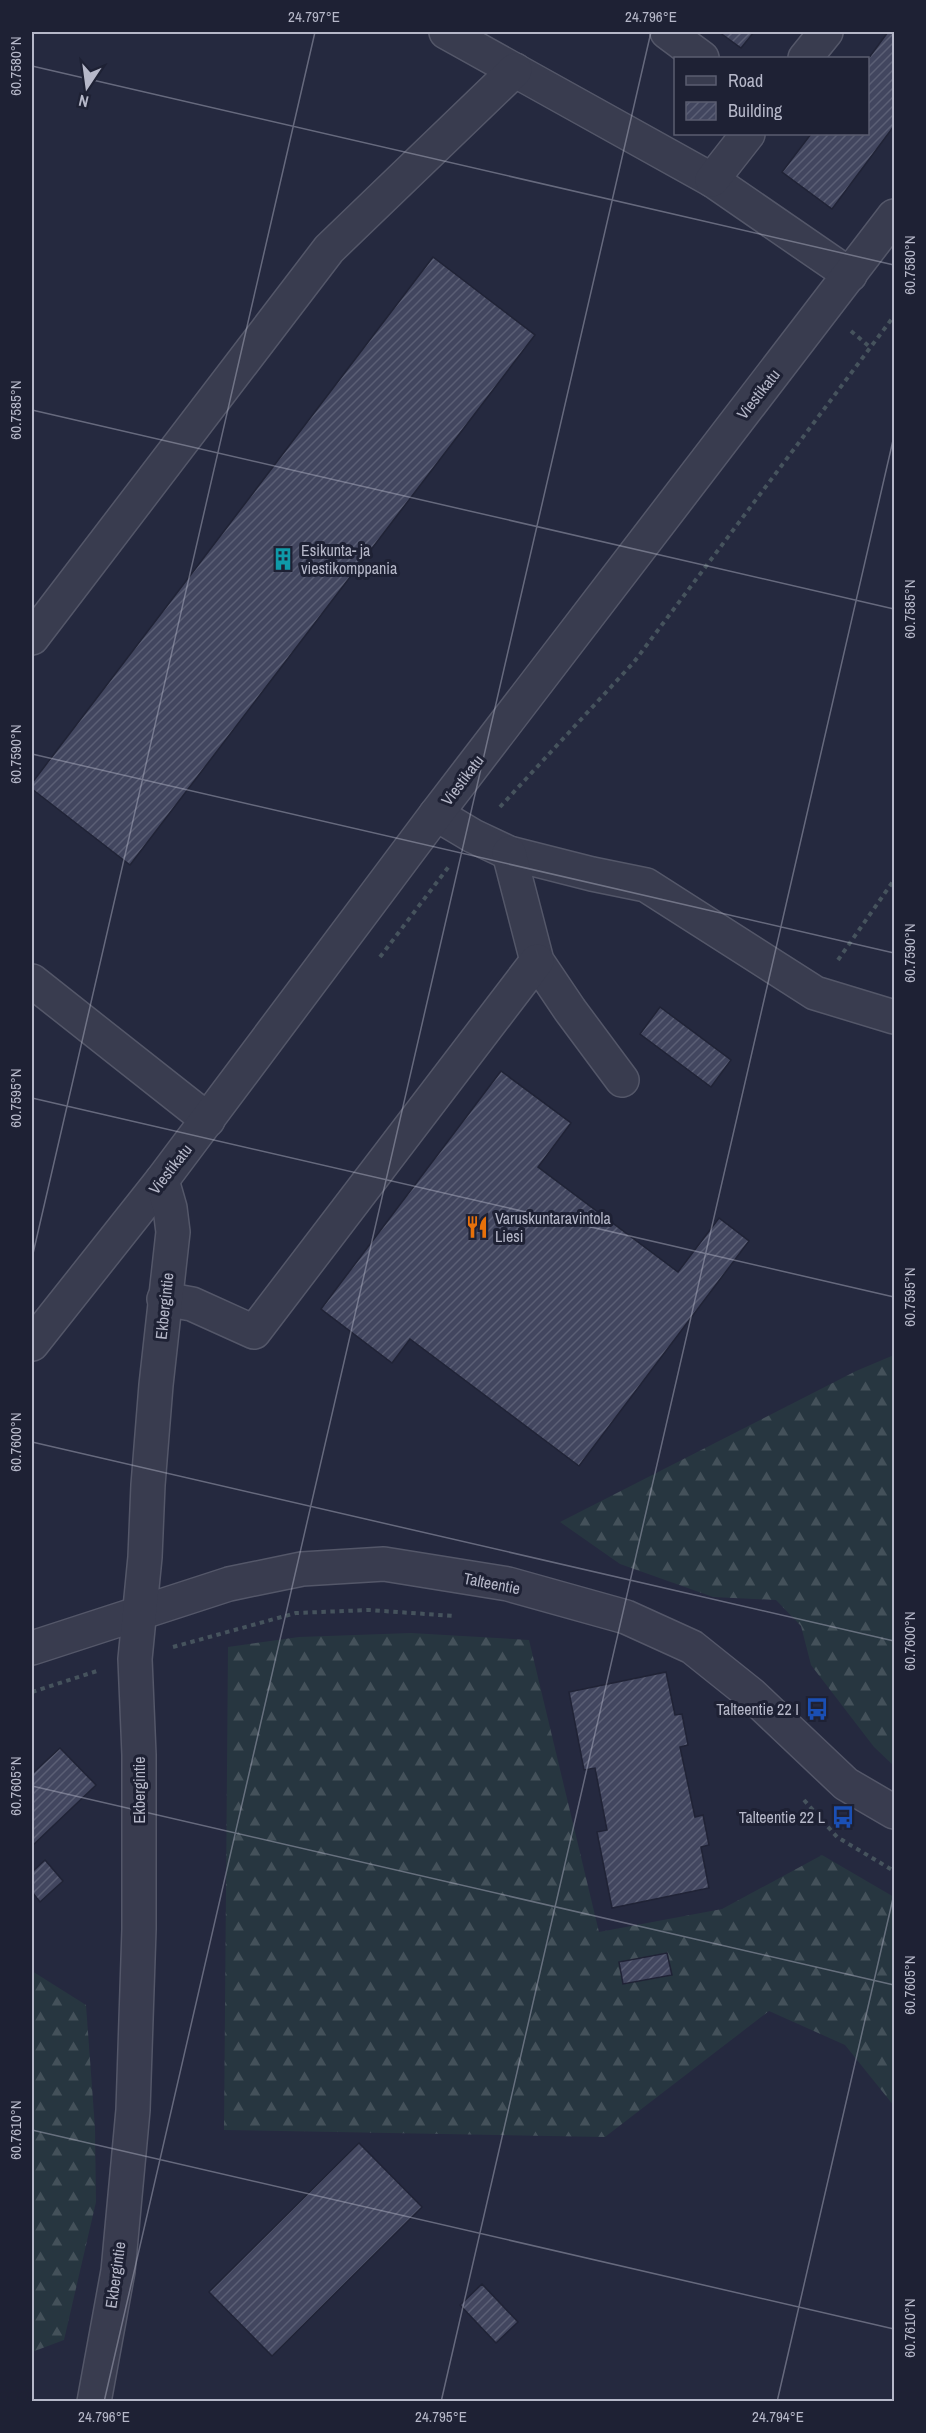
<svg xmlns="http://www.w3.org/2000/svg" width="926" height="2433" viewBox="0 0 926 2433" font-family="'Archivo Narrow',sans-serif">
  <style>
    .forest { fill: url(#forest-firs) }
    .building { fill: url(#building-hatch); stroke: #202336; stroke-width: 1.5 }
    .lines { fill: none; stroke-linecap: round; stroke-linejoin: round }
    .minor-casing { stroke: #545769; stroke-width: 36 }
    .path { stroke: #46535d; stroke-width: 4; stroke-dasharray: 4.5 4.5; stroke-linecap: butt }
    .minor { stroke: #393c4f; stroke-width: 33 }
    .ticks { fill: none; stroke: #b6b8c9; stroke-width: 1.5; stroke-opacity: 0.45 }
    .labels { text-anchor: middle; stroke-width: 6; stroke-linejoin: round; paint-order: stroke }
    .street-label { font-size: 16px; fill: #b6b8c9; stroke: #1e2134 }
    .poi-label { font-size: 16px; fill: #b6b8c9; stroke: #1e2134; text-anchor: start }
    .neatline { fill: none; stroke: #b6b8c9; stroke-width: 2 }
    .ticks-label { font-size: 15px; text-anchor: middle; fill: #b6b8c9 }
  </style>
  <defs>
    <pattern id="forest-firs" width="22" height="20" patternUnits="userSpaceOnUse" patternTransform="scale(1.5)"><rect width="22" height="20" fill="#273640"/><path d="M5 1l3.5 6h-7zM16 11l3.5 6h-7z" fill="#44515a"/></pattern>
    <pattern id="building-hatch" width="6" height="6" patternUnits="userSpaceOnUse" patternTransform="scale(1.5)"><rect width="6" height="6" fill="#42465f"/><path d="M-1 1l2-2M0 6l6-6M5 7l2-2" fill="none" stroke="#5b5f75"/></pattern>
  </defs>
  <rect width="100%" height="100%" fill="#25293f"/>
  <!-- forest -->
  <g class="forest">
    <path d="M894 1355V1766L874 1747 811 1665 801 1626 776 1600 713 1597 620 1564 560 1522 856 1371Z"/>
    <path d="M411 1633 529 1640 599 1932 722 1909 822 1855 894 1897V2106L845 2045 769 2011 605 2137 224 2130 228 1647 299 1637Z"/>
    <path d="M32 1971 86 2005 95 2128 96 2202 64 2340 32 2352Z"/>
  </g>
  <!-- building -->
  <g class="building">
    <path d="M719 32H754L741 48Z"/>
    <path d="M888 32H894V126L832 209 782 172 811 134H868V59Z"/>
    <path d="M433 257 535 335 130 865 32 789V783Z"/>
    <path d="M660 1007 731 1060 711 1087 640 1034Z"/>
    <path d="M501 1071 571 1123 538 1167 678 1272 719 1218 749 1241 579 1466 410 1339 392 1363 321 1309Z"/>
    <path d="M666 1672 675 1715 682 1714 688 1745 680 1747 695 1817 703 1815 709 1845 701 1847 709 1888 612 1908 597 1832 607 1830 595 1768 584 1770 569 1692Z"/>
    <path d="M60 1748 96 1785 32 1846V1774Z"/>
    <path d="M45 1860 63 1881 40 1902 32 1892V1872Z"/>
    <path d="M667 1953 672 1975 623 1984 619 1962Z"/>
    <path d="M359 2143 422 2207 272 2356 209 2292Z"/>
    <path d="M482 2284 518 2322 496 2343 460 2305Z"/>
  </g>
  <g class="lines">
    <!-- minor casing -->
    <g class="minor-casing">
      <g id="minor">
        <path d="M446 32 712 180 850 275"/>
        <path d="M667 32 702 58"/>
        <path d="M805 58 826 32"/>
        <path d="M712 180 748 134"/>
        <path d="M32 638 329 249 515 70"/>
        <path d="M436 814 473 836 509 853 592 874 646 885 815 993 894 1017"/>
        <path d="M509 853 537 961 570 1010 622 1080"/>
        <path d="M32 981 208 1120"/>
        <path d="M164 1299 192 1304 254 1332 537 961"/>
        <path d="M32 1344 162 1180 436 814 894 216"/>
        <path d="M32 1648 229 1584 302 1569 384 1564 508 1584 626 1617 692 1647 752 1695 846 1784 894 1812"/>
        <path d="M94 2402 118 2271 133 2110 139 1929V1755L135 1659 145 1557 148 1485 156 1385 173 1232 170 1208 162 1180"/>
      </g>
    </g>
    <!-- path -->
    <g class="path">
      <path d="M851 331 871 348"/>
      <path d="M500 807 634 662 894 316"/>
      <path d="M380 957 450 865"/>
      <path d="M838 960 894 880"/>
      <path d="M173 1647 296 1613 369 1610 454 1616"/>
      <path d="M32 1692 97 1671"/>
      <path d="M804 1800 837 1837 894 1871"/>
    </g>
    <!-- minor -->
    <use href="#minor" class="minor"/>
  </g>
  <!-- ticks -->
  <path class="ticks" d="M32 66 894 265M32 410 894 609M32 754 894 953M32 1098 894 1297M32 1258 315 32M32 1442 894 1641M32 1786 894 1985M32 2130 894 2329M104 2402 651 32M441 2402 894 436M777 2402 894 1894"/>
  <!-- icons -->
  <defs>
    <g id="building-bare" transform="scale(1.8)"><path d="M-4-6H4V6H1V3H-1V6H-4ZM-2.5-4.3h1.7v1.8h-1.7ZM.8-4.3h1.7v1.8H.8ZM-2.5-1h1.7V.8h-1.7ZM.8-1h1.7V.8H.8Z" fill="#0f9aa8" stroke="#1e2134" stroke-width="2.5" paint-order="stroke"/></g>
    <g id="restaurant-bare" transform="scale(1.8)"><path d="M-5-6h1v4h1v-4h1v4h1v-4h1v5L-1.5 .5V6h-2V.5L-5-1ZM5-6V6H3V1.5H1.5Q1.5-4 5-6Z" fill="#e8710a" stroke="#1e2134" stroke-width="2.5" paint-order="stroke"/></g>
    <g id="bus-bare" transform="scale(1.8)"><path d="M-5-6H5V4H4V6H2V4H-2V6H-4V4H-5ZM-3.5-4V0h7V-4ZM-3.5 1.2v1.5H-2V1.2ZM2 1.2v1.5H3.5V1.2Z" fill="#1a4fb4" stroke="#1e2134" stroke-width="2.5" paint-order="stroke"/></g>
  </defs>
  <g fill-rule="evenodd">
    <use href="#building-bare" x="283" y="559"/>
    <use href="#restaurant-bare" x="477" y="1227"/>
    <use href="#bus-bare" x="817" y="1709"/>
    <use href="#bus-bare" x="843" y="1817"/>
  </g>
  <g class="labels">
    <!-- street labels -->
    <g class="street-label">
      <text transform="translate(758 394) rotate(-52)" y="6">Viestikatu</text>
      <text transform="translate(462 780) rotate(-53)" y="6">Viestikatu</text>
      <text transform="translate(170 1169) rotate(-52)" y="6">Viestikatu</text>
      <text transform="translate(164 1306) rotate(-84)" y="6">Ekbergintie</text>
      <text transform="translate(492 1583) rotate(11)" y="6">Talteentie</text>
      <text transform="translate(139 1790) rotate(-90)" y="6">Ekbergintie</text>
      <text transform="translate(115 2275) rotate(-82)" y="6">Ekbergintie</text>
    </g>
    <!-- poi labels -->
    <g class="poi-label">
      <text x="301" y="556">Esikunta- ja<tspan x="301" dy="18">viestikomppania</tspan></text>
      <text x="495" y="1224">Varuskuntaravintola<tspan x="495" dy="18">Liesi</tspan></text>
      <text x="799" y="1715" text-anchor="end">Talteentie 22 I</text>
      <text x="825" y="1823" text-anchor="end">Talteentie 22 L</text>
    </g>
  </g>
  <!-- border -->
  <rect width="926" height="2433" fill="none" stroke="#1e2134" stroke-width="66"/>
  <!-- legend -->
  <rect x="674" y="57" width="195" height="78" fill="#1e2134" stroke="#5b5d70" stroke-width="1.5"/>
  <rect x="686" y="76" width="30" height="9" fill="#393c4f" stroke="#5b5d70" stroke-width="1.5"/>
  <text x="728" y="87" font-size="18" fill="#b6b8c9">Road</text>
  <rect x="686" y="102" width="30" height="18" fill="url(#building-hatch)" stroke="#5b5d70" stroke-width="1.5"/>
  <text x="728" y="117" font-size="18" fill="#b6b8c9">Building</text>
  <!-- north arrow -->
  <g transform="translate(87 87) rotate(193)" stroke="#1e2134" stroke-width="4.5" paint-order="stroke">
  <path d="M0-4.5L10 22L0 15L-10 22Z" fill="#b6b8c9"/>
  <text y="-9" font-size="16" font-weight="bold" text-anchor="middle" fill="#b6b8c9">N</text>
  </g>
  <rect x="33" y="33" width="860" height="2367" class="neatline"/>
  <g class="ticks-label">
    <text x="314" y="22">24.797°E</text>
    <text x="651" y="22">24.796°E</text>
    <text transform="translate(16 66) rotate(-90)" y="5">60.7580°N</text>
    <text transform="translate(910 265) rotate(-90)" y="5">60.7580°N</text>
    <text transform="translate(16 410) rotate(-90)" y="5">60.7585°N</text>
    <text transform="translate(910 609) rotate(-90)" y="5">60.7585°N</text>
    <text transform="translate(16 754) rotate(-90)" y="5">60.7590°N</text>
    <text transform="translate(910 953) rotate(-90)" y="5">60.7590°N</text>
    <text transform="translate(16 1098) rotate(-90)" y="5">60.7595°N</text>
    <text transform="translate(910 1297) rotate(-90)" y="5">60.7595°N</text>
    <text transform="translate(16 1442) rotate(-90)" y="5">60.7600°N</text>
    <text transform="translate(910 1641) rotate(-90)" y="5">60.7600°N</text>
    <text transform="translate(16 1786) rotate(-90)" y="5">60.7605°N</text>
    <text transform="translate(910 1985) rotate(-90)" y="5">60.7605°N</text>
    <text transform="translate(16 2130) rotate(-90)" y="5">60.7610°N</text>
    <text transform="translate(910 2328) rotate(-90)" y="5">60.7610°N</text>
    <text x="104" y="2422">24.796°E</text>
    <text x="441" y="2422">24.795°E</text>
    <text x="778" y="2422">24.794°E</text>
  </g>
</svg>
